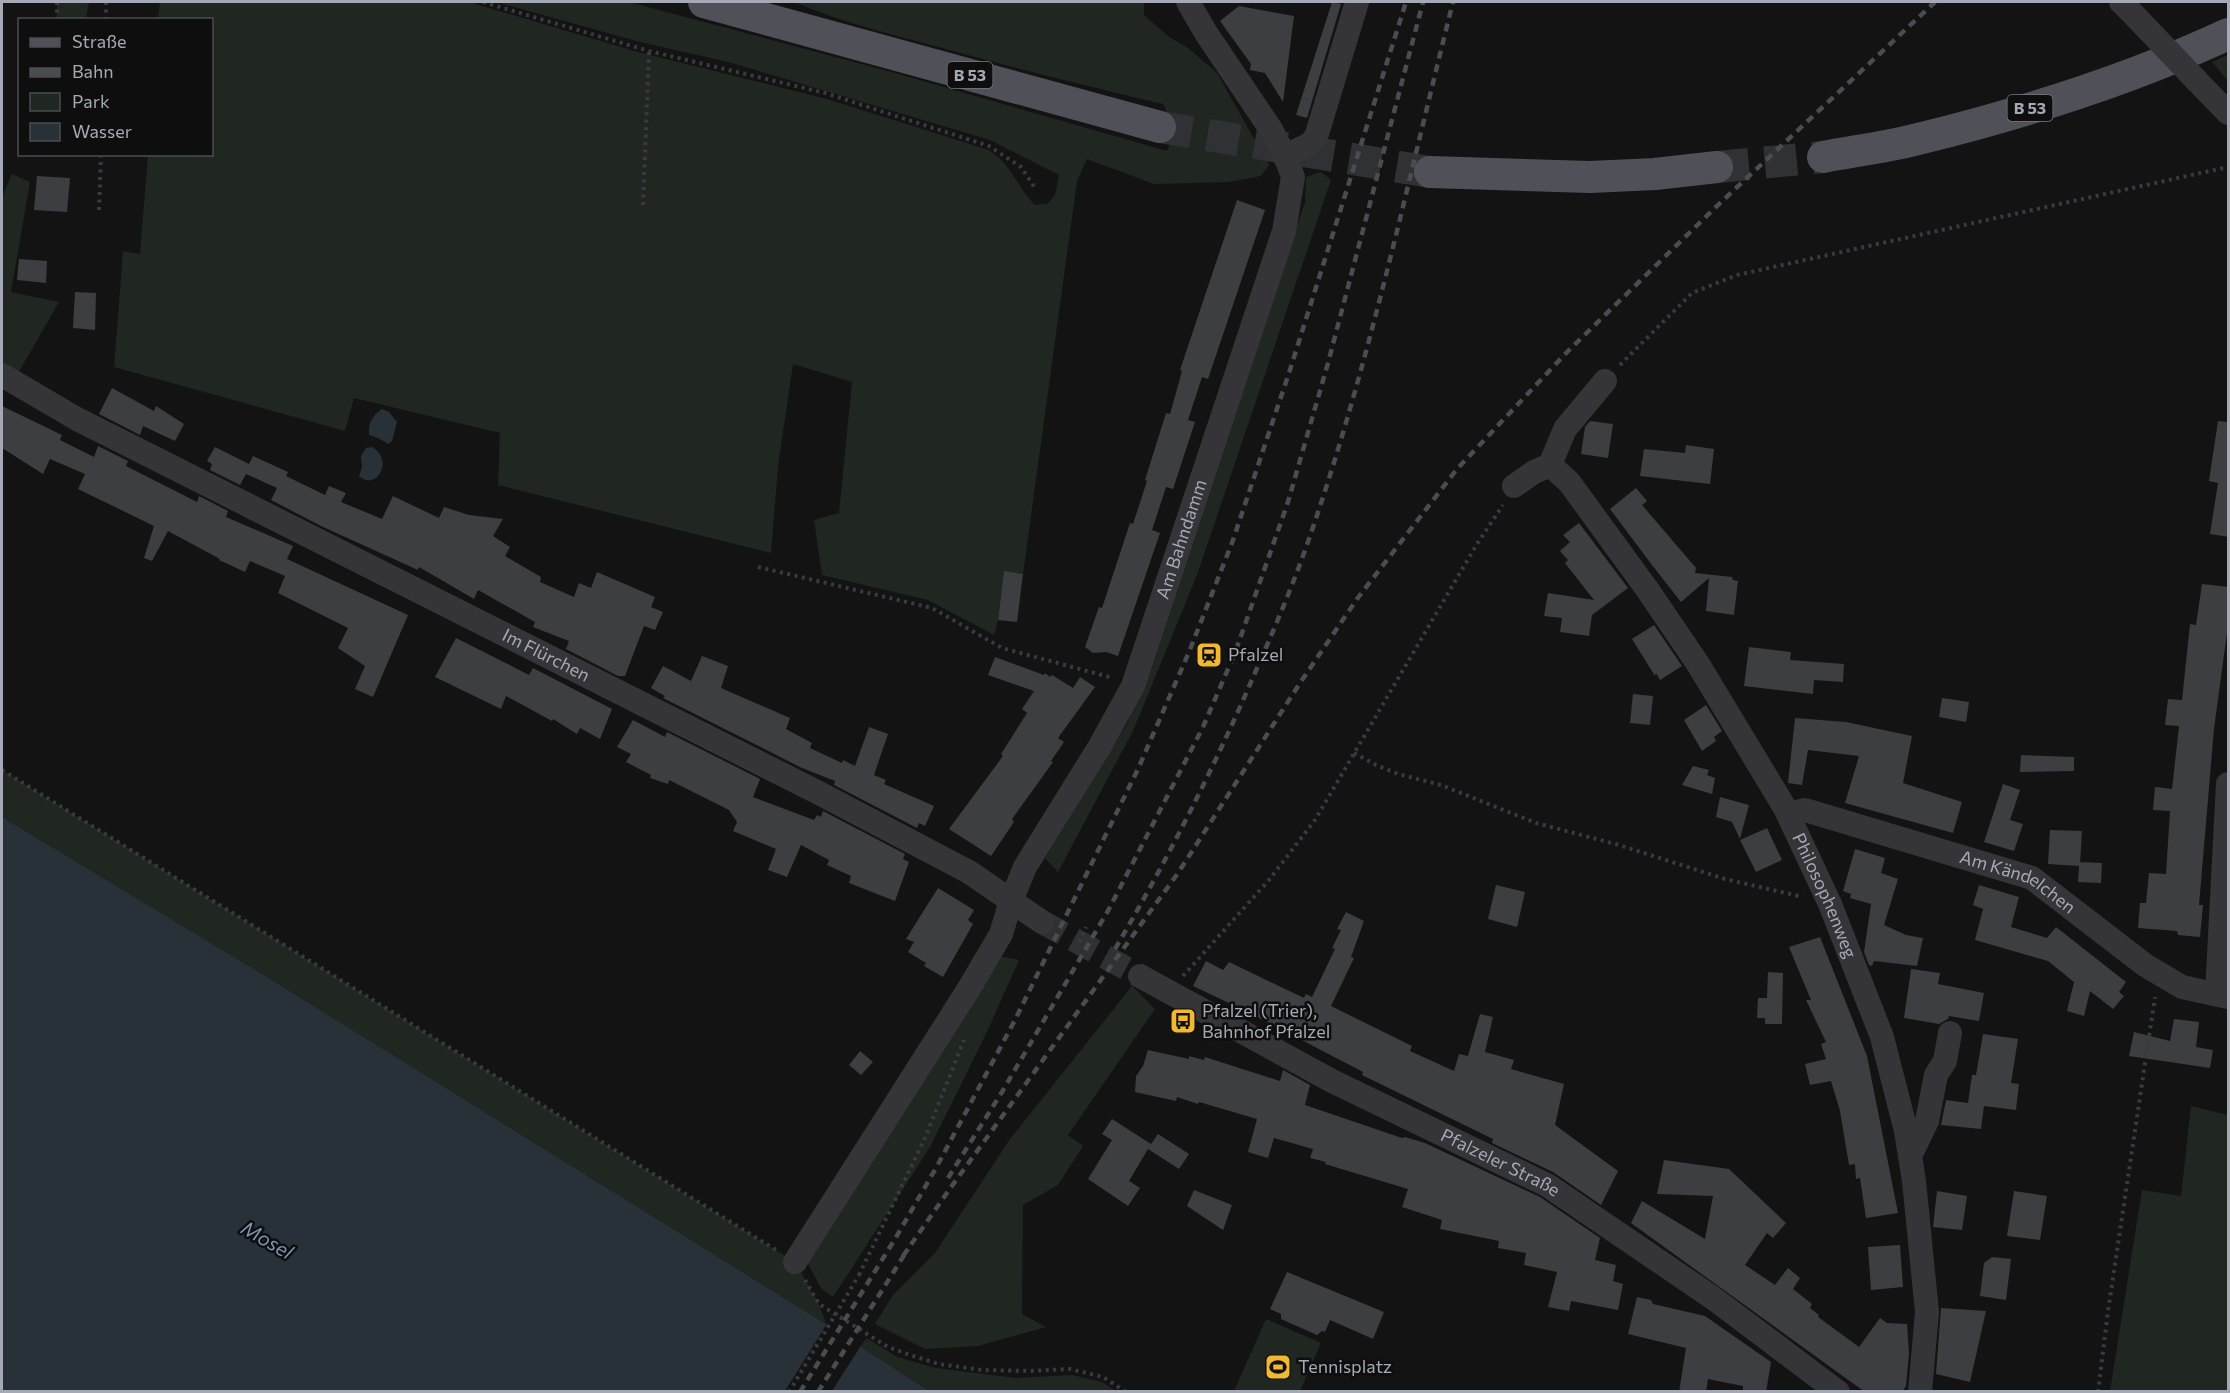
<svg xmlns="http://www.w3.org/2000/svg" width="2230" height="1393" viewBox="0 0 2230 1393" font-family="Commissioner,sans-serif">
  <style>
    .green { fill: #1f2720 }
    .water { fill: #293138 }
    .pier { fill: #131314 }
    .building { fill: #3d3e41 }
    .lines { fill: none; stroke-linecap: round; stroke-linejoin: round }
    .minor-tunnel { stroke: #303134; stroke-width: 24; stroke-dasharray: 24 12; stroke-linecap: butt }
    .major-tunnel { stroke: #303134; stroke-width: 32; stroke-dasharray: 32 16; stroke-linecap: butt }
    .path { stroke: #3a3b40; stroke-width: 4; stroke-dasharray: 3 4.5; stroke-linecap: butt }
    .minor { stroke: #343439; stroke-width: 24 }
    .major { stroke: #505158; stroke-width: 32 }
    .rail { stroke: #4b4c52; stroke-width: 4.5; stroke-dasharray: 8 6; stroke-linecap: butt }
    .path-bridge { stroke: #3a3b40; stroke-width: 4; stroke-dasharray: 3 4.5; stroke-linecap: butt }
    .minor-bridge { stroke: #343439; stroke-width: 24 }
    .labels { text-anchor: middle; stroke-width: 5; stroke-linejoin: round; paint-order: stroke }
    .shield { fill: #0e0e0f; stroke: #777a83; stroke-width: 1.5 }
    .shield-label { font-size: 16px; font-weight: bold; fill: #a4a9b5 }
    .street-label { font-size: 18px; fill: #a4a9b5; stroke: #0e0e0f }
    .poi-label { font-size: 18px; fill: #a4a9b5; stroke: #0e0e0f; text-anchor: start }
    .water-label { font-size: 20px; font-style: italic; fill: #7b95b0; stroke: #0e0e0f }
  </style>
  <rect width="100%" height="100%" fill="#131314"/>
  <!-- green -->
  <g class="green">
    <path d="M57 2H89L86 19H57Z"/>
    <path d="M160 2H469L638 52 827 99 989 150C1014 167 1016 186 1035 205L1047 204 1055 195 1059 175 990 140 732 63 636 41 496 2H629L895 73 1167 151 1175 130 1163 104C1090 87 1018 69 946 49 895 35 843 23 794 2H1144V15L1169 37 1188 48 1217 73 1269 165 1261 176 1229 182 1154 184 1087 159 1077 181 1023 574 1004 572 998 620 994 635 928 600 822 575 814 520 839 513 852 382 793 364 778 466 771 553 498 485 500 433 354 398 345 431 114 367 123 251 140 254 148 155 212 154V20L158 19Z"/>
    <path d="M2228 55V81L2212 62Z"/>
    <path d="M1321 172 1331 180 1197 575 1133 731 1058 872 1045 858 1127 724 1154 661 1225 438 1305 202 1306 177Z"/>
    <path d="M12 174 30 182 11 292 59 302 17 375 2 366V197Z"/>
    <path d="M2 770 795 1262 819 1304 826 1324 272 980 2 817Z"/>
    <path d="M999 956 1019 960 986 1034 930 1147 833 1297 821 1288 807 1262Z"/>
    <path d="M1132 986 1155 1009 1068 1135 1083 1146 1058 1185 1023 1205 1022 1314 1046 1327 978 1346 925 1349 875 1324 893 1295 935 1253 1010 1139Z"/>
    <path d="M2191 1106 2228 1115V1391H2110L2142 1190 2181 1196Z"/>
    <path d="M1266 1319 1321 1343 1300 1391H1234Z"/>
    <path d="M867 1338 897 1357 936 1368 1016 1378 1072 1375 1102 1382 1116 1391H929L860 1346Z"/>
  </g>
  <!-- water -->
  <g class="water">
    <path d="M382 409 389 412 397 422 392 441 388 444 378 438 369 435C368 423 372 416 382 409Z"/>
    <path d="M372 447C395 460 376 492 359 476L362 467 361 456 366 448Z"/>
    <path d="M2 817 272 980 826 1324 929 1391 5 1392 2 1390Z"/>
  </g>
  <!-- pier -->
  <path class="pier" d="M828 1322 862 1344 832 1391H785Z"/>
  <!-- building -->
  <g class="building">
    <path d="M1332 2 1341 4 1307 118 1296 115Z"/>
    <path d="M1239 6 1294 16 1283 102 1265 73 1250 70 1251 64 1220 21Z"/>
    <path d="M37 176 70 178 67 212 34 210Z"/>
    <path d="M1237 200 1265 210 1208 379 1202 377 1188 420 1195 422 1173 489 1166 487 1152 530 1160 533 1118 656 1106 652 1093 653 1085 647 1099 607 1102 608 1130 523 1133 524 1147 481 1145 480 1166 413 1170 414 1182 371 1180 370Z"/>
    <path d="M19 259 47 261 46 283 17 280Z"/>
    <path d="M75 292 96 293 95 330 73 328Z"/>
    <path d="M112 388 154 411 156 406 184 424 175 441 143 426 140 435 99 414Z"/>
    <path d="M2 406 62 435 60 440 94 457 98 446 128 461 126 466 197 502 199 496 228 511 226 517 293 546 287 559 408 615 373 697 355 689 365 666 338 648 348 628 278 593 285 576 250 561 245 572 219 560 220 559 168 531 152 561 144 558 154 526 78 489 85 474 50 459 43 474 2 448Z"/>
    <path d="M1590 421 1613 424 1608 458 1581 454 1585 427Z"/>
    <path d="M2218 421 2229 422V537L2210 534 2218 483 2209 481Z"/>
    <path d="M1686 445 1714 449 1710 484 1640 476 1644 449 1685 453Z"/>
    <path d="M215 447 249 464 253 456 288 472 286 476 325 495 329 486 346 493 341 502 382 519 393 496 439 518 444 507 469 515 503 519 493 536 510 547 505 556 541 577 540 582 574 597 579 583 591 588 597 572 655 597 651 607 663 612 655 630 644 626 625 676H618L566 649 569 641 533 627 535 622 478 590 474 599 419 567 418 570 321 526 271 500 277 488 246 474 240 485 210 470 212 464 207 461Z"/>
    <path d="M1636 488 1647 501 1642 505 1696 568 1695 573 1732 577 1733 580 1738 581 1734 615 1706 611 1709 578 1681 602 1652 565 1610 509Z"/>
    <path d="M1579 523 1628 588 1592 615 1589 636 1560 632 1562 618 1544 616 1548 593 1594 600 1565 563 1568 560 1560 551 1570 542 1563 535Z"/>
    <path d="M1004 571 1023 574 1017 622 998 620Z"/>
    <path d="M2202 584 2229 587V618L2214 729 2199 905H2203L2200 937 2178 935 2177 931 2138 928 2140 903H2146L2149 873 2166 874 2170 811 2153 810 2155 787 2172 789 2179 726 2165 725 2168 699 2182 700 2190 624 2196 625Z"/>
    <path d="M1654 625 1682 666 1660 680 1656 673 1655 676 1632 639Z"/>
    <path d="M456 638 529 675 533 668 612 709 600 739 580 728 577 734 553 719 552 721 506 696 501 709 435 677Z"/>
    <path d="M1749 647 1791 652 1790 660 1844 664 1843 682 1814 680 1813 694 1744 686Z"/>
    <path d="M702 656 728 666 721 688 790 718 786 729 812 743 810 748 842 763 843 760 855 766 869 727 888 734 874 775 886 780 884 784 934 806 925 826 919 823 917 828 834 785 835 781 802 768 663 698 665 696 651 688 663 666 691 681Z"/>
    <path d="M995 657 1044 675 1045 673 1050 677 1052 675 1073 688 1080 677 1095 687 1058 738 1064 742 1051 761 1053 762 1012 819 1014 822 991 856 949 829 1003 756 1001 754 1027 713 1022 709 1034 691 988 675Z"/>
    <path d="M1633 694 1653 696 1650 725 1630 723Z"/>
    <path d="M1942 698 1969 702 1966 722 1939 717Z"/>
    <path d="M1706 705 1722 731 1714 737 1716 741 1702 751 1684 720Z"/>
    <path d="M1795 718 1846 722 1912 736 1903 783 1962 802 1953 833 1845 803 1859 756 1808 750 1802 785 1788 783Z"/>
    <path d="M633 720 665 737 667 732 760 779 753 797 814 820 817 815 821 817 823 811 905 854 903 859 909 862 895 901 849 883 851 876 827 865 829 860 801 845 787 877 768 870 776 849 733 831 737 822 729 810 669 780 668 784 650 778 651 775 626 762 631 754 617 747Z"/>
    <path d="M2021 755 2074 757V771L2020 772Z"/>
    <path d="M1693 766 1709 770 1707 775 1715 778 1712 794 1682 785Z"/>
    <path d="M2003 784 2020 790 2010 820 2023 824 2014 851 1984 842Z"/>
    <path d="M1720 797 1749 805 1740 839 1732 822 1716 817Z"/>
    <path d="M1767 828 1782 860 1756 872 1740 840Z"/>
    <path d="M2050 830 2082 831 2080 864V862L2102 863 2101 883 2078 882 2079 866 2048 864Z"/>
    <path d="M1855 849 1885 858 1881 873 1898 879 1884 925 1906 935 1923 938 1917 966 1874 961 1872 966 1869 965 1864 952 1871 904 1850 898 1851 894 1843 891Z"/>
    <path d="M1496 885 1525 892 1517 927 1488 919Z"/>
    <path d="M1979 885 2019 897 2011 927 2047 938 2056 927 2126 982 2119 992 2124 996 2113 1009 2090 991 2084 1016 2067 1011 2074 982 2048 961 1975 940 1983 909 1973 905Z"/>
    <path d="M938 888 974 910 968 920 973 924 943 977 924 966 926 963 908 952 914 942 906 939Z"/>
    <path d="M1346 912 1364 921 1351 957 1354 958 1331 1006 1412 1046 1410 1051 1454 1071 1459 1054 1468 1056 1480 1014 1493 1017 1485 1052 1514 1060 1511 1069 1564 1084 1555 1125 1618 1171 1601 1205 1553 1172 1492 1143 1493 1139 1362 1075 1363 1072 1250 1013 1193 986 1206 961 1223 970 1229 962 1304 998 1306 994 1312 997 1335 949 1332 948 1341 930 1337 929Z"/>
    <path d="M1820 937 1867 1056 1898 1213 1866 1218 1860 1178 1856 1179 1855 1164 1849 1165 1840 1111 1831 1081 1810 1085 1805 1064 1826 1059 1821 1044 1826 1042 1806 1000H1811L1789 947Z"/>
    <path d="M1911 969 1940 973 1938 984 1984 993 1979 1021 1949 1016 1948 1019 1939 1024 1904 1018Z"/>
    <path d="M1768 972 1783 973 1782 1024H1765V1018H1757L1758 998H1767Z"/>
    <path d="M2174 1019 2199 1022 2196 1047 2213 1050 2210 1068 2129 1056 2134 1032 2170 1041Z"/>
    <path d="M1983 1034 2018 1039 2011 1083 2019 1084 2016 1110 1984 1106 1981 1129 1941 1125 1946 1100 1968 1103 1972 1075H1976Z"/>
    <path d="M1148 1050 1189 1059V1056L1204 1060 1205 1057 1280 1081 1283 1070 1310 1085 1305 1105 1402 1138 1405 1137 1425 1143 1540 1197 1600 1238 1595 1260 1616 1265 1613 1281 1623 1284 1618 1310 1571 1301 1569 1311 1548 1307 1557 1272 1524 1265 1526 1253 1498 1248 1499 1241 1440 1229 1442 1220 1402 1207 1408 1189 1325 1164 1326 1162 1310 1158 1313 1149 1274 1138 1268 1158 1248 1152 1257 1119 1199 1102 1198 1104 1177 1097 1176 1101 1135 1092 1136 1076 1143 1066Z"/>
    <path d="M860 1051 873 1062 861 1075 849 1065Z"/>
    <path d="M1112 1119 1151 1144 1158 1134 1189 1154 1179 1169 1148 1149 1129 1181 1140 1188 1128 1206 1088 1179 1112 1140 1102 1134Z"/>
    <path d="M1664 1160 1729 1169 1786 1223 1773 1238 1767 1233 1745 1265 1775 1285 1788 1268 1800 1278 1793 1289 1812 1304 1810 1308 1819 1315 1818 1317 1859 1347 1880 1318 1887 1323 1907 1324 1909 1353 1906 1386 1902 1392H1865L1631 1223 1642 1201 1705 1239 1713 1196 1657 1194Z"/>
    <path d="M1194 1190 1232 1205 1223 1230 1187 1206Z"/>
    <path d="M1937 1191 1967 1196 1962 1230 1933 1227Z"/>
    <path d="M2014 1191 2047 1196 2040 1240 2007 1236Z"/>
    <path d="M1900 1245 1903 1287 1871 1290 1868 1247Z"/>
    <path d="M1992 1257 2011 1259 2006 1300 1980 1296 1984 1263Z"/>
    <path d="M1287 1272 1384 1312 1373 1339 1330 1320 1325 1332 1322 1331 1317 1335 1281 1319V1314L1270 1309Z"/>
    <path d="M1637 1297 1651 1300 1653 1304 1705 1316 1771 1362 1766 1392H1743V1386L1708 1379 1706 1392H1679L1686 1348 1628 1334Z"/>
    <path d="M1941 1308 1986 1311 1970 1382 1936 1374Z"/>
  </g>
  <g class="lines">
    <!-- minor-tunnel -->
    <path class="minor-tunnel" d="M1042 922 1140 976"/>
    <!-- major-tunnel -->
    <g class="major-tunnel">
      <path d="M1160 127 1430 172"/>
      <path d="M1717 167 1823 157"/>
    </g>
    <!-- path -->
    <g class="path">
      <path d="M483 2 649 51 825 93 989 146 1021 167 1035 188"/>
      <path d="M57 20V2"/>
      <path d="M106 20V2"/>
      <path d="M643 205 649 51"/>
      <path d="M99 210 101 154"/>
      <path d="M1620 365 1692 293 1737 275 2228 167"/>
      <path d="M758 567 932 608 1002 648 1113 678"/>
      <path d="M1354 753 1376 765 1398 774 1441 785 1536 823 1619 845 1725 879 1803 897"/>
      <path d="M2 770 776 1250"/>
      <path d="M1079 942 1086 927"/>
      <path d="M1183 976 1269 880 1315 820 1477 544 1503 505"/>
      <path d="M859 1275 925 1138 964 1040"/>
      <path d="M805 1280 819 1304 888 1347 913 1356 939 1364 982 1370 1030 1371 1070 1369 1103 1377 1126 1392"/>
      <path d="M2098 1392 2108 1311 2155 997"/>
    </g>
    <!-- minor -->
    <g class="minor">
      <path d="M2121 2 2136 17"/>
      <path d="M2197 81 2228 113"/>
      <path d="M1285 156 1310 144 1316 137 1357 2"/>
      <path id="s1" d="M2 375 77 419 819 793 969 872 1042 922"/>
      <path id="s2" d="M1550 465 1569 482 1647 589 1698 664 1785 808 1830 904 1882 1037 1906 1131 1914 1181 1927 1312 1920 1392"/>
      <path d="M1514 486 1534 472 1550 465 1565 429 1605 381"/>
      <path id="s3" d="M1788 814 1805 810 2032 878 2145 965 2182 987 2228 997"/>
      <path id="s4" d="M1140 976 1332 1081 1547 1185 1713 1298 1838 1392"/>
      <path d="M2217 993 2228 784"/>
      <path d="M1910 1156 1927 1121 1936 1075 1945 1061 1950 1033"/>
      <path id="s5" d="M795 1262 968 990 1001 934 1011 901 1025 867 1100 746 1133 686 1284 231 1293 177 1288 163 1272 131 1206 33 1188 2"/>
    </g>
    <!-- major -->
    <g class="major">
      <path d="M704 2 1160 127"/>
      <path d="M1823 157C1855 151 1887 147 1918 139 2024 113 2129 80 2228 34"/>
      <path d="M1430 172 1590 177 1655 174 1717 167"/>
    </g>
    <!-- rail -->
    <g class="rail">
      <path d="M1115 949C1166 862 1211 774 1251 682 1272 634 1293 586 1310 536 1370 362 1408 180 1453 2"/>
      <path d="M948 1178 1002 1092 1109 909 1203 727 1235 653 1288 502 1328 363 1423 2"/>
      <path d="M903 1256 949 1190 1178 873 1300 683 1357 599 1457 469 1568 351 1718 205 1935 2"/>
      <path d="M800 1392 895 1239 936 1168 1015 1020 1138 769 1189 652 1232 543 1289 373 1406 2"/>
      <path d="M818 1392 908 1249"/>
    </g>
    <!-- path-bridge -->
    <path class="path-bridge" d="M789 1392 859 1275"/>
    <!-- minor-bridge -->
    <path class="minor-bridge" d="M2136 17 2197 81"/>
  </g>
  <!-- icons -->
  <defs>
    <g id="station-square" transform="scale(1.35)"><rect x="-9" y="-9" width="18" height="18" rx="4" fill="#f0b92f" stroke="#0e0e0f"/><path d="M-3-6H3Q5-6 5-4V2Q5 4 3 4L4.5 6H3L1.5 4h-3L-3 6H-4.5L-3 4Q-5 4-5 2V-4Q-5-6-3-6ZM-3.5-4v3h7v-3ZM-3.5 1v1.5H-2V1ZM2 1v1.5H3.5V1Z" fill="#111"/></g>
    <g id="bus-square" transform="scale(1.35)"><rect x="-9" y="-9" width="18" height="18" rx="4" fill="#f0b92f" stroke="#0e0e0f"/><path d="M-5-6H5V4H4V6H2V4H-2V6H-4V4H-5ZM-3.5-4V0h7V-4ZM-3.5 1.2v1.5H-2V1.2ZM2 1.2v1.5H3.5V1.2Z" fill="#111"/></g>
    <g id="stadium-square" transform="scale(1.35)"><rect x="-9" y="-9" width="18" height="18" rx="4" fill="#f0b92f" stroke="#0e0e0f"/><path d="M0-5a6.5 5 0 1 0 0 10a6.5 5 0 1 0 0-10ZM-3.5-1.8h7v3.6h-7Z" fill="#111"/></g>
  </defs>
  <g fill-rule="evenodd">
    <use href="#station-square" x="1209" y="655"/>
    <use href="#bus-square" x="1183" y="1021"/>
    <use href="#stadium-square" x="1278" y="1367"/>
  </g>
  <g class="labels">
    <!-- shield labels -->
    <g class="shield">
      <rect x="947.5" y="62" width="45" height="26" rx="4.5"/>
      <rect x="2007.5" y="95" width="45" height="26" rx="4.5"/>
    </g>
    <g class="shield-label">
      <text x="970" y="81">B 53</text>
      <text x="2030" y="114">B 53</text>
    </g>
    <!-- street labels -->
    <g class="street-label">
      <text dy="6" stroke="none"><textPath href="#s5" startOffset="824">Am Bahndamm</textPath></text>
      <text dy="6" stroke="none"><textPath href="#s1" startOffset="612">Im Flürchen</textPath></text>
      <text dy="6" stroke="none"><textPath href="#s3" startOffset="243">Am Kändelchen</textPath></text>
      <text dy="6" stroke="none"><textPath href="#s2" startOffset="513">Philosophenweg</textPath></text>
      <text dy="6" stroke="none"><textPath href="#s4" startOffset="406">Pfalzeler Straße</textPath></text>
    </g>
    <!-- poi labels -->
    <g class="poi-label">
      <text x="1228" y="661">Pfalzel</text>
      <text x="1202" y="1017">Pfalzel (Trier),<tspan x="1202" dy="21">Bahnhof Pfalzel</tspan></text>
      <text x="1298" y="1373">Tennisplatz</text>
    </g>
    <!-- water labels -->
    <g class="water-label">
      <text transform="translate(267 1240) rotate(30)" y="7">Mosel</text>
    </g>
  </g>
  <!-- border -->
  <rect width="2230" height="1393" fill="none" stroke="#a4a9b5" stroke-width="6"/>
  <!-- legend -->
  <rect x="18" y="18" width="195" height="138" fill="#0e0e0f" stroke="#4a4c51" stroke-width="1.5"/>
  <rect x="30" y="38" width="30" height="9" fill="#505158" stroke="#4a4c51" stroke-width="1.5"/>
  <text x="72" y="48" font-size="18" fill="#a4a9b5">Straße</text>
  <rect x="30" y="68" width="30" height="9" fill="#4b4c52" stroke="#4a4c51" stroke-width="1.5"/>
  <text x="72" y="78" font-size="18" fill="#a4a9b5">Bahn</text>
  <rect x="30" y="93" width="30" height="18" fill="#1f2720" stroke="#4a4c51" stroke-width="1.5"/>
  <text x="72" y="108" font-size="18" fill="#a4a9b5">Park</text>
  <rect x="30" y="123" width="30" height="18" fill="#293138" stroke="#4a4c51" stroke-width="1.5"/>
  <text x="72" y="138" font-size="18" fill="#a4a9b5">Wasser</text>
</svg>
